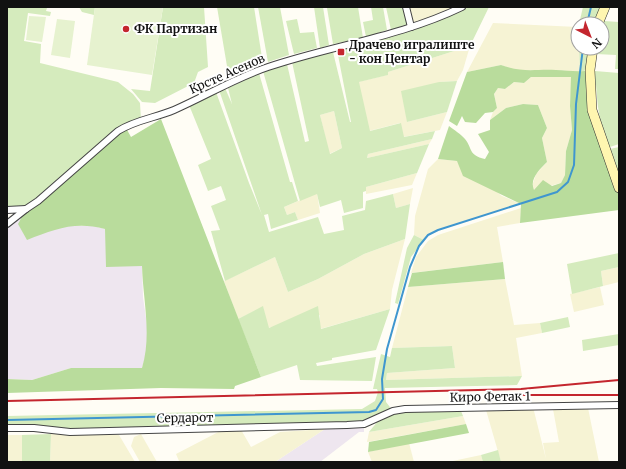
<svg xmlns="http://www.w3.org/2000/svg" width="626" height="469" viewBox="0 0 626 469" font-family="Merriweather,serif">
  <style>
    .industrial { fill: #eee6ef }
    .farmland { fill: #f6f3d4 }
    .green { fill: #d5ebbd; fill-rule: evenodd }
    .forest { fill: #b9dc9c }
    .pitch { fill: #e6f2cf }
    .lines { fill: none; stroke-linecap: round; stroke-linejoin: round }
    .stream { stroke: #3f96cf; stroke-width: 2 }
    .minor-casing { stroke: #444; stroke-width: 8 }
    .secondary-casing { stroke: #333; stroke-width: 10 }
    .minor { stroke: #fff; stroke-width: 6 }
    .secondary { stroke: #fff6b0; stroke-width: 9 }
    .rail { stroke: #c4262e; stroke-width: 2 }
    .poi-dot { fill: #c4262e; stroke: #fff; stroke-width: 1.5 }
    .labels { text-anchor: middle; stroke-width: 4; stroke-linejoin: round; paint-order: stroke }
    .poi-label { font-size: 12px; font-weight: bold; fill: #111; stroke: #fff; text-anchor: start }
    .street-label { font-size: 12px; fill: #111; stroke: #fff }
  </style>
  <rect width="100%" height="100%" fill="#fffdf5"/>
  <!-- industrial -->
  <g class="industrial">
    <path d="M26 209 27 239 62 226H94L105 229 142 266 143 297 148 332 146 355 142 368H71L32 380 7 379V224Z"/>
    <path d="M364 424V432H359L320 462H275L331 425Z"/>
  </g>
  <!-- farmland -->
  <g class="farmland">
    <path d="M406 7H462L411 27Z"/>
    <path d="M493 23 578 27 580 72 556 70 516 71 501 65 467 72Z"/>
    <path d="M470 46 463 70 457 81 439 82 407 122 447 112 440 130 403 137 400 123 369 131 358 82 387 75 388 72Z"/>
    <path d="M531 77H572L570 106 572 130 566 151 565 175 561 183 534 190 532 186 536 174 547 162 542 138 547 128 538 105 523 104 506 108 490 120 493 112 497 108 494 94 498 88 505 89 514 82 524 83Z"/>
    <path d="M334 111 342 148 329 154 320 115Z"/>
    <path d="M432 139 429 144 367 158 368 154Z"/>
    <path d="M438 159 457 161 502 196 521 204 442 228 432 232 424 240 414 235 415 216 428 169Z"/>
    <path d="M417 173 412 185 366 194V187Z"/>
    <path d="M413 188 410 204 396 208 393 194Z"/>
    <path d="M317 193 320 213 298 220 295 212 287 215 284 207Z"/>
    <path d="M521 208 520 223 497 227 503 262 411 273 416 257 428 241 438 235Z"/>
    <path d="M405 239 392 290 390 309 320 329V315L268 328 263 307 238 319 224 281 275 257 288 292 318 279 364 254Z"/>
    <path d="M619 267V282L603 286 601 271Z"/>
    <path d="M505 279 514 325 540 323 542 333 516 338 522 376 386 380 387 373 455 368 452 346 392 348 408 287Z"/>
    <path d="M600 287 604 305 574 312 570 294Z"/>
    <path d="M533 407 546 459 543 443 559 442 553 409 588 408 599 462H501L486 410Z"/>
    <path d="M463 416 466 424 367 442 369 432Z"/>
    <path d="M226 428H240L251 447 280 432 325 429 275 462 179 461 176 454Z"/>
    <path d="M51 434 119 435 135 462H50Z"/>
    <path d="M141 434 157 462H140L131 446 134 437Z"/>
    <rect x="7" y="435" width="15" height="27"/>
    <path d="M409 443 414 462H372L368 452Z"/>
    <path d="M481 455 483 462H448Z"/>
  </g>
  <!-- green -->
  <g class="green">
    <path d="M7 7H53L47 8 46 11 51 12 50 16 28 13 24 41 41 44 40 63 118 82 133 94 140 103 141 120 129 124 26 209 7 210Z"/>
    <path d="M79 7H95L94 15 82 12Z"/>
    <path d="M163 7H204L208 67 198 72 194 83 155 103 142 102 131 89 150 91Z"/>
    <path d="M217 7H254L263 64 229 78Z"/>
    <path d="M258 7H280L289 55 268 62Z"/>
    <path d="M314 7H323L329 45 320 48Z"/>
    <path d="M333 7H358L363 38 333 44 327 8Z"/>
    <path d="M371 7H383L387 30 366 37 363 22 373 20Z"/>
    <path d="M386 7H403L408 24 391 30Z"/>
    <path d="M468 7H489L470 46 388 72V75L359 82 370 131 401 123 404 137 435 131 432 139 368 154 367 158 429 144 417 173 366 187V191L363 192V208L344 213 341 200 320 207 317 194 300 201 263 71 287 64 305 142 309 141 292 62 333 52 350 122H351L337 50 395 35ZM334 111 342 148 330 154 320 115Z"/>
    <path d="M583 7H602L595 24H579Z"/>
    <path d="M297 19 300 33 314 32 317 48 294 54 286 21Z"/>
    <path d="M604 21 619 22V69H615L616 55 596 54 597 48H602V30Z"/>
    <path d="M579 48H589L587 70 580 72Z"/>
    <path d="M595 71 619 73V144L610 147C599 125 598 109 596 85H594Z"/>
    <path d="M259 73 290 182H292L298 201 284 207 287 215 295 212 298 220 271 229 268 214 264 215 269 232 318 217 324 234 344 230 342 216 365 210 366 201 393 194 396 208 410 204 405 239 364 254 318 279 288 292 275 257 225 281 211 231 220 230 211 206 226 200 221 186 208 191 198 165 211 159 189 105 216 92 249 183 262 215 219 90 225 88 232 104 228 88Z"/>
    <path d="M457 81 447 112 407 122 401 91 439 82Z"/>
    <path d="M619 147V174L610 149Z"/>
    <path d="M414 235 424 240 411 257 398 304 395 303 407 248Z"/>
    <path d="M619 253V267L601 271 603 286 572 294 567 264Z"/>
    <path d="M263 306 269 328 318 306 321 329 390 309 376 350 332 358V360L316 363 317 366 376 357 372 381 300 380 297 365 261 377 238 319Z"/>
    <path d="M568 317 570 327 542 333 540 323Z"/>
    <path d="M619 334V345L583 351 582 340Z"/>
    <path d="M452 346 455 368 387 373 386 380 522 376 517 385 385 388 386 402 393 411 364 424 70 432 7 428V416L362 409 375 401 378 392 377 389H373L381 354 390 357 392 348Z"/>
    <path d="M397 411H461L463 416 369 432 378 421Z"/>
    <path d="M51 434 50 462H22V435Z"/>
    <path d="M498 450 501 462H483L481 455Z"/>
  </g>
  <!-- forest -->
  <g class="forest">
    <path d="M501 65C523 73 534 69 556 70 568 70 578 73 590 70L591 102 619 188V210L520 223 521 204 463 176 457 161 438 159 449 126C454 130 461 134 465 139 473 149 468 155 485 159L489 152 478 134 490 130V120L506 108 523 104 538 105 547 128 542 138 547 162C540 169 529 179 534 190L543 180 552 186 561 183 565 175 566 151 572 130 570 106 571 77H531L524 83 514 82 505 89 498 88 494 94 497 108 493 112 485 113 476 123 465 122 462 116 457 126 449 121 467 72Z"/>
    <path d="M161 119 261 377 235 386 234 389 161 388 7 393V379L32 380 71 368H142C152 335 143 300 142 266L106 267 105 229C75 221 55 229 27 240L18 224 24 213 119 132 126 128 131 137Z"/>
    <path d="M503 262 505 279 408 287 412 273Z"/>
    <path d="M466 424 469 433 368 452 369 442Z"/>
  </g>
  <!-- pitch -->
  <g class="pitch">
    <path d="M95 7H163L152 75 87 65Z"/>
    <path d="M29 16 46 17 42 42 26 40Z"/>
    <path d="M57 19 75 21 70 58 51 55Z"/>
  </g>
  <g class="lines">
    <!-- stream -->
    <g class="stream">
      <path d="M587 24 591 7"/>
      <path d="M7 420 369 412 376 410 383 399 382 379 387 349 410 267 419 246 428 235 438 230 557 192 568 182 574 165 576 104 583 48"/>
    </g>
    <!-- minor casing -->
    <g class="minor-casing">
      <g id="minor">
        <path d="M406 7 411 27"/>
        <path d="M26 209 38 201 118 131C135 120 155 118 174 110 206 96 235 78 268 67 333 45 400 37 462 7"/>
        <path d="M7 210 26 209 7 224"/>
        <path d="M7 428H34L70 432 347 425 364 424 393 411 405 409 619 405"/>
      </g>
    </g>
    <!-- secondary casing -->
    <g class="secondary-casing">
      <g id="secondary">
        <path d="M598 24 605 7"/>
        <path d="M593 48 590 70 592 110 619 188"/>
      </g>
    </g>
    <!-- minor -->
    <use href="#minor" class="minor"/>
    <!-- secondary -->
    <use href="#secondary" class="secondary"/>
    <!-- rail -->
    <g class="rail">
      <path d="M499 395H619"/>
      <path d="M7 401 521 389 619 380"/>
    </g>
  </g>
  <!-- markers -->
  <g class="poi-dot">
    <circle cx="126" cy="29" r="4"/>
    <rect x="337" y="48" width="8" height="8" rx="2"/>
  </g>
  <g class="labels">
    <!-- poi labels -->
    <g class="poi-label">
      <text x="134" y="33">ФК Партизан</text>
      <text x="349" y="49">Драчево игралиште<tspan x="349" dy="14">- кон Центар</tspan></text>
    </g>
    <!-- street labels -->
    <g class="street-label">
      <text transform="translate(227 74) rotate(-24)" y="4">Крсте Асенов</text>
      <text transform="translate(490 397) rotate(-1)" y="4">Киро Фетак 1</text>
      <text transform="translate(185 418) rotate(-1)" y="4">Сердарот</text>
    </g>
  </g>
  <!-- border -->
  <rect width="626" height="469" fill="none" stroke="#111111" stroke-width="16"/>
  <!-- north arrow -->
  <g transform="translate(590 36) rotate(138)"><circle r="19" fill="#ffffff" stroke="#a0a0a0"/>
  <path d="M0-3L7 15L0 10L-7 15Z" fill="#c4262e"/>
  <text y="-6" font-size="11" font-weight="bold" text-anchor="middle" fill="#111111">N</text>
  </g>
</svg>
